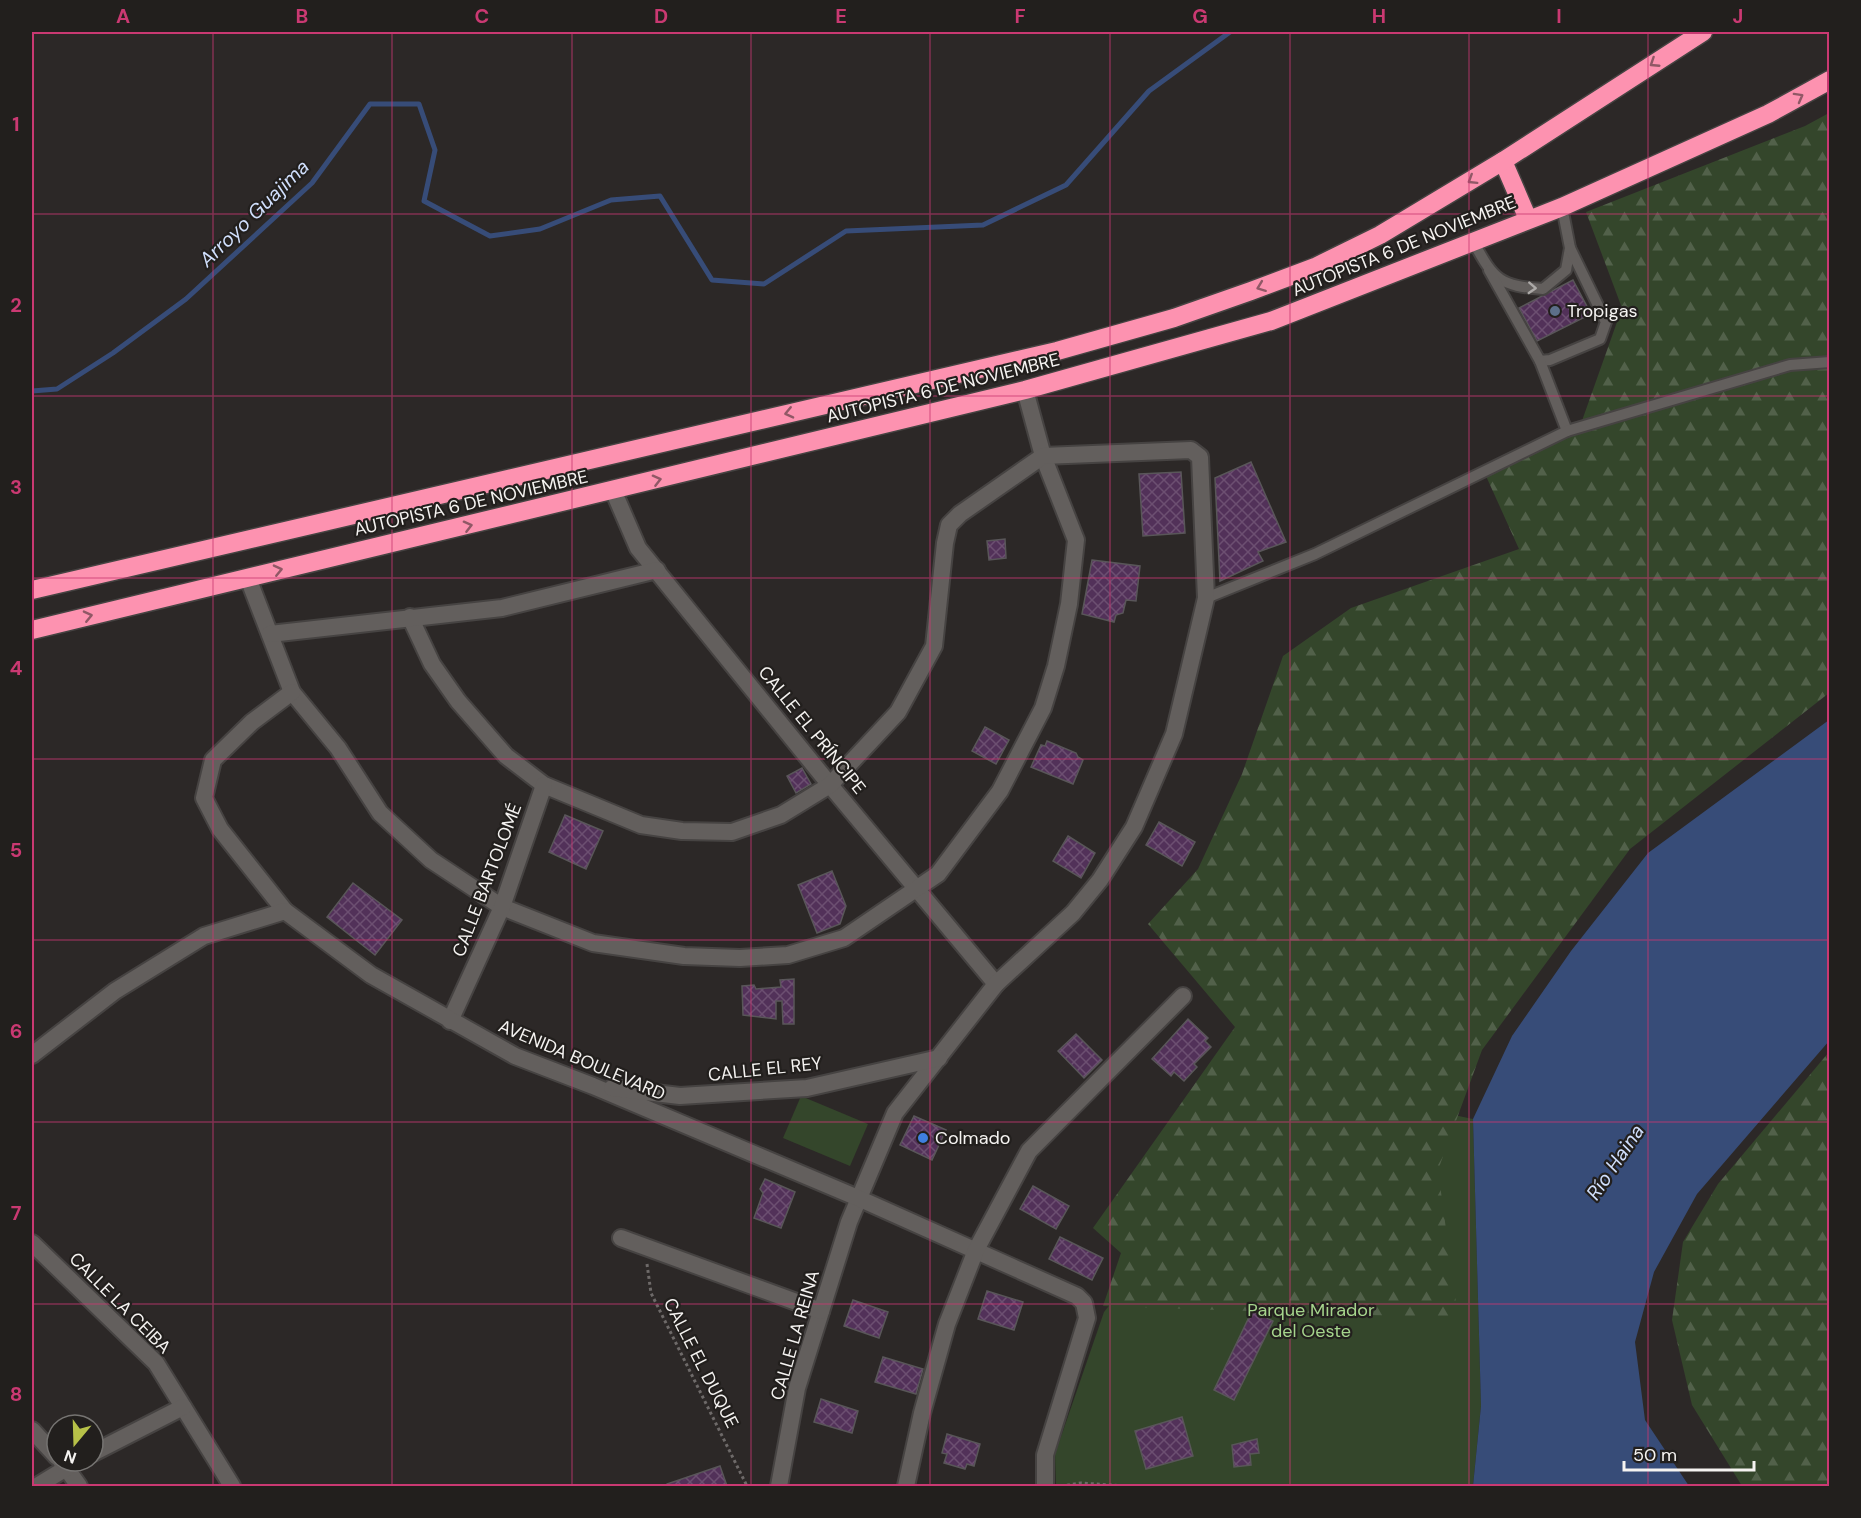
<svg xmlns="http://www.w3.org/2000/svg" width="1861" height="1518" viewBox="0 0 1861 1518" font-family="'DM Sans',sans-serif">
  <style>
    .green { fill: #34462b }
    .forest { fill: url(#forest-firs) }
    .water { fill: #374c78 }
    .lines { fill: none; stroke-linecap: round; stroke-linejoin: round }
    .stream { stroke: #374c78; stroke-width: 5 }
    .building { fill: url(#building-cross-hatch); stroke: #595659; stroke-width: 1.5 }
    .service-casing { stroke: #464342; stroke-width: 14 }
    .minor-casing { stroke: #464342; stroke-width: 20 }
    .motorway-casing { stroke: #464342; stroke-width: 21 }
    .path { stroke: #6e6a69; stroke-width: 3; stroke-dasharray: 3 3; stroke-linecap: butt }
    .service { stroke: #635f5d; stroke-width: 10 }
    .minor { stroke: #635f5d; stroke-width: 16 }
    .motorway { stroke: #fd92b0; stroke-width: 18 }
    .oneway { stroke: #905866 }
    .oneway2 { stroke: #aca9a7 }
    .grid { fill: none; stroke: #ca3972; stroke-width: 1.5; stroke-opacity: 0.55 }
    .service-dot { fill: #5c6f8a; stroke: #221f1d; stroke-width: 2 }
    .shop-dot { fill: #3f7fe0; stroke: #221f1d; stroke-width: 2 }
    .labels { text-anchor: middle; stroke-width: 4.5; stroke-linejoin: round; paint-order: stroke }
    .street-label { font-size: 18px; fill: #f5f3f1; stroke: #221f1d }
    .poi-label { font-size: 18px; fill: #f5f3f1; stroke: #221f1d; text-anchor: start }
    .park-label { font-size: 18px; fill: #a5d48c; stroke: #221f1d }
    .water-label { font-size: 20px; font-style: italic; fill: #d0dffc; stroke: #221f1d }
    .neatline { fill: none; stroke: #ca3972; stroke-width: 2 }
    .grid-label { font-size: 20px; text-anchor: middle; font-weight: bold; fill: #ca3972 }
  </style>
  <defs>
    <pattern id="forest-firs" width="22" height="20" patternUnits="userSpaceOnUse" patternTransform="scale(1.5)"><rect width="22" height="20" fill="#34462b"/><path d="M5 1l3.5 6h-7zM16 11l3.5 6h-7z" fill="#52614a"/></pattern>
    <pattern id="building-cross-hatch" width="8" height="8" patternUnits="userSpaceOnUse" patternTransform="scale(1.5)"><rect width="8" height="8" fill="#523159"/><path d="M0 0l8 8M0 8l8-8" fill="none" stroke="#6c4f71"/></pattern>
  </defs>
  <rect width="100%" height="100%" fill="#2c2827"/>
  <!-- green -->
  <g class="green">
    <path d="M1288 1080 1473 1119 1481 1406 1473 1486H1056L1055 1454 1104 1312Z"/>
    <path d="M801 1096 868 1124 850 1166 783 1138Z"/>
  </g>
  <!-- forest -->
  <g class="forest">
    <path d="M1829 113V693L1630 849 1482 1050 1438 1170 1458 1318 1103 1306 1121 1253 1093 1228 1235 1027 1148 924 1198 869 1242 774 1283 656 1351 608 1519 549 1486 476 1578 432 1622 308 1586 212 1805 126Z"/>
    <path d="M1829 1052V1486H1742L1692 1405 1672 1320 1683 1242 1718 1184Z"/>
  </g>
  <!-- water -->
  <path class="water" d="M1829 720V1041L1697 1194 1654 1272 1635 1342 1645 1420 1689 1486H1473L1481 1406 1473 1119 1512 1036 1571 951 1648 853Z"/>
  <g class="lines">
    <!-- stream -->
    <path class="stream" d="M32 391 57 389 113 353 186 299 312 183 370 104H419L435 150 424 201 490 236 540 229 611 200 660 196 712 280 764 284 846 231 983 225 1066 185 1149 91 1230 32"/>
  </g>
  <!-- building -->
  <g class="building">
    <path d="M1573 280 1591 314 1537 341 1519 308Z"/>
    <path d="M1251 462 1286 542 1258 552 1263 561 1220 581 1215 478Z"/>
    <path d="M1181 472 1185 533 1143 536 1139 474Z"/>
    <path d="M1005 539 1006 558 989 560 987 541Z"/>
    <path d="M1092 560 1140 566 1136 601 1126 600 1123 613 1116 615 1114 622 1082 614Z"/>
    <path d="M985 727 1009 740 996 764 972 751Z"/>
    <path d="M1047 741 1076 753 1078 757 1083 760 1073 784 1031 767 1041 745 1045 746Z"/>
    <path d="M802 768 811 784 796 793 787 776Z"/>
    <path d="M565 815 603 831 586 869 549 852Z"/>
    <path d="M1159 822 1195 842 1182 866 1146 845Z"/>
    <path d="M1068 836 1095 853 1081 878 1053 861Z"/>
    <path d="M832 871 846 906 840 924 817 933 798 885Z"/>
    <path d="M353 883 402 920 375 955 327 917Z"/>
    <path d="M794 979V1024H783L782 1001H776V1019L743 1015 742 986 754 985 756 989 781 987 780 980Z"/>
    <path d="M1188 1019 1208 1038 1205 1041 1211 1047 1194 1064 1197 1067 1184 1081 1174 1072 1171 1076 1152 1059Z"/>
    <path d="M1076 1034 1102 1060 1084 1078 1058 1051Z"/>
    <path d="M914 1116 946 1130 932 1160 900 1145Z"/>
    <path d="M765 1179 795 1192 781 1228 754 1218 763 1193 760 1189Z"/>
    <path d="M1033 1186 1069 1206 1056 1229 1020 1209Z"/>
    <path d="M1060 1237 1103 1258 1092 1280 1049 1259Z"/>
    <path d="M987 1291 1023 1302 1014 1330 978 1319Z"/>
    <path d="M853 1300 888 1312 879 1338 844 1326Z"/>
    <path d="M1252 1311 1273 1321 1234 1400 1214 1390Z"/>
    <path d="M883 1357 923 1369 916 1394 875 1382Z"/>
    <path d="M821 1399 858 1411 852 1433 814 1422Z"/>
    <path d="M1182 1417 1193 1456 1146 1469 1135 1431Z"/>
    <path d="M947 1434 980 1444 974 1466 967 1464 965 1469 944 1463 947 1454 942 1453Z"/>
    <path d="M1257 1439 1259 1453 1250 1454 1251 1465 1234 1467 1232 1445Z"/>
    <path d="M720 1466 727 1486H667V1484Z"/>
  </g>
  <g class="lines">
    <!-- service casing -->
    <g class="service-casing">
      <g id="service">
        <path d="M1474 243C1494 280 1500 286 1543 289L1566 270 1570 248 1562 207"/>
        <path d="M1489 270 1540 361 1550 360 1600 339 1606 322 1570 248"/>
        <path d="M1540 361 1567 431"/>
        <path d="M1206 598 1315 554 1567 431 1790 365 1830 362"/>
      </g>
    </g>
    <!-- minor casing -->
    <g class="minor-casing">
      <g id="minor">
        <path d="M613 490 638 548 830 785 996 984"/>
        <path d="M248 578 292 692 338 748 380 813 431 860 502 907 593 943 684 956 740 958 788 955 844 938 938 874 1000 791 1043 708 1056 666 1069 604 1076 540 1043 456 1025 390"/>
        <path d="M410 617 432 664 458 701 506 756 544 785 641 825 682 831 732 832 781 815 830 785 898 712 934 646 945 543 949 525 960 514 1043 456 1191 450 1200 457 1206 598 1174 734 1134 827 1100 880 1073 913 996 984 895 1113 849 1222 797 1388 779 1486"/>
        <path d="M270 634 502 608 657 570"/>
        <path d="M285 911 220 829 204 798 213 760 252 722 292 692"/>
        <path d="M450 1021 502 907 544 785"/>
        <path d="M32 1055 115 991 204 936 285 911 371 975 515 1056 593 1086 858 1198 1077 1296 1084 1303 1087 1318 1045 1455V1486"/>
        <path d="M612 1088 680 1096 807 1088 939 1058"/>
        <path d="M621 1238 821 1311"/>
        <path d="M32 1243 156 1363 232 1486"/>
        <path d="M32 1430 57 1457"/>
        <path d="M93 1453 183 1407"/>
        <path d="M61 1461 79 1486"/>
        <path d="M37 1486 78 1461"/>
        <path d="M906 1486 922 1413 947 1324 976 1250 1029 1151 1183 996"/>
      </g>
    </g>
    <!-- motorway casing -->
    <g class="motorway-casing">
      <g id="motorway">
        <path d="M1503 161 1528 219"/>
        <path d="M32 590 1057 351 1174 318 1251 291 1315 267 1380 235 1503 161 1703 32"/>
        <path d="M32 630 1025 390 1271 321 1562 207 1768 114 1830 80"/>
      </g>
    </g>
    <!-- path -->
    <g class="path">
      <path d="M647 1264 651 1293 747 1486"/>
      <path d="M1061 1486 1081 1483 1125 1486"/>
    </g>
    <!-- service -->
    <use href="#service" class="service"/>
    <!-- minor -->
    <use href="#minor" class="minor"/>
    <!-- motorway -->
    <use href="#motorway" class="motorway"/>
  </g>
  <!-- one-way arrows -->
  <defs><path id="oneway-chevron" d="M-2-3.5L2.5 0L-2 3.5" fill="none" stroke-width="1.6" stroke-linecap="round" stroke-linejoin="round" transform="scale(1.5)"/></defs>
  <g class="oneway">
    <use href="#oneway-chevron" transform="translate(1654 63) rotate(147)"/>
    <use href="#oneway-chevron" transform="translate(1799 97) rotate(-29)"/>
    <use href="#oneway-chevron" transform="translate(1472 180) rotate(148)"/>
    <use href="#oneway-chevron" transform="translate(1261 287) rotate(159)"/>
    <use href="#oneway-chevron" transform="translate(789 413) rotate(167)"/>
    <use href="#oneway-chevron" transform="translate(657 480) rotate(-14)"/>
    <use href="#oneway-chevron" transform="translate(468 526) rotate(-14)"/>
    <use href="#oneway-chevron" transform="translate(278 570) rotate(-13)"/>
    <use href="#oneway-chevron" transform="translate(88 616) rotate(-13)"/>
  </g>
  <use class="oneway2" href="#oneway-chevron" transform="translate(1532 288) rotate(3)"/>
  <!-- grid -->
  <path class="grid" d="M213 32V1486M392 32V1486M572 32V1486M751 32V1486M930 32V1486M1110 32V1486M1290 32V1486M1469 32V1486M1648 32V1486M32 214H1830M32 396H1830M32 578H1830M32 759H1830M32 940H1830M32 1122H1830M32 1304H1830"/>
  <!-- markers -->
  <circle class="service-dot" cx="1555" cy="311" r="6"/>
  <circle class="shop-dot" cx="923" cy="1138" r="6"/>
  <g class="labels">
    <!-- street labels -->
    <g class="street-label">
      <text transform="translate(1404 246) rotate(-22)" y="6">AUTOPISTA 6 DE NOVIEMBRE</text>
      <text transform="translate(943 388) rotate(-14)" y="6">AUTOPISTA 6 DE NOVIEMBRE</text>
      <text transform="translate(471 503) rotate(-13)" y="6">AUTOPISTA 6 DE NOVIEMBRE</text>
      <text transform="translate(812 730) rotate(51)" y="6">CALLE EL PRÍNCIPE</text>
      <text transform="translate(487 880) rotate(-69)" y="6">CALLE BARTOLOMÉ</text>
      <text transform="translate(582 1060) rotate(23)" y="6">AVENIDA BOULEVARD</text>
      <text transform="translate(765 1069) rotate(-6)" y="6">CALLE EL REY</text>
      <text transform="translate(120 1303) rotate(45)" y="6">CALLE LA CEIBA</text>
      <text transform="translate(795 1335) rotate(-74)" y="6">CALLE LA REINA</text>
      <text transform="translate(701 1363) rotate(63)" y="6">CALLE EL DUQUE</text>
    </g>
    <!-- poi labels -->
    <g class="poi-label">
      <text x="1567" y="317">Tropigas</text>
      <text x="935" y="1144">Colmado</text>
    </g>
    <!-- park labels -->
    <g class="park-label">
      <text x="1311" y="1316">Parque Mirador<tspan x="1311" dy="21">del Oeste</tspan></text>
    </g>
    <!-- water labels -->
    <g class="water-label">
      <text transform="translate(254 213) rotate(-44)" y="7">Arroyo Guajima</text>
      <text transform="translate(1615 1162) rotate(-56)" y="7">Río Haina</text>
    </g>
  </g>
  <!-- border -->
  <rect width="1861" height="1518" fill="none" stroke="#221f1d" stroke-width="66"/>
  <!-- north arrow -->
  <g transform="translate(75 1443) rotate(199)"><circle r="28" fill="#221f1d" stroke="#767472" stroke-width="1.5"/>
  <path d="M0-4.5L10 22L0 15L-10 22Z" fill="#b7c148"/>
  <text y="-9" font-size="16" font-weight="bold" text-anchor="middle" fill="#f5f3f1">N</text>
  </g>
  <!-- scale -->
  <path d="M1624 1461v9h130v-9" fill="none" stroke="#f5f3f1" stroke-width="3"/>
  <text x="1633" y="1461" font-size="18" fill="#f5f3f1" stroke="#221f1d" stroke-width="4.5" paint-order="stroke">50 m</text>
  <rect x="33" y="33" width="1795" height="1452" class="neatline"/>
  <g class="grid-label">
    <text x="123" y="23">A</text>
    <text x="302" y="23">B</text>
    <text x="482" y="23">C</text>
    <text x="661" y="23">D</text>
    <text x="841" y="23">E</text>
    <text x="1020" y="23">F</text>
    <text x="1200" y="23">G</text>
    <text x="1379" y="23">H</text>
    <text x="1559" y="23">I</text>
    <text x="1738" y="23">J</text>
    <text x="16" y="131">1</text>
    <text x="16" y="312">2</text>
    <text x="16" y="494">3</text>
    <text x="16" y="675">4</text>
    <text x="16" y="857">5</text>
    <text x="16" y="1038">6</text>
    <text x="16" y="1220">7</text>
    <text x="16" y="1401">8</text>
  </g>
</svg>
